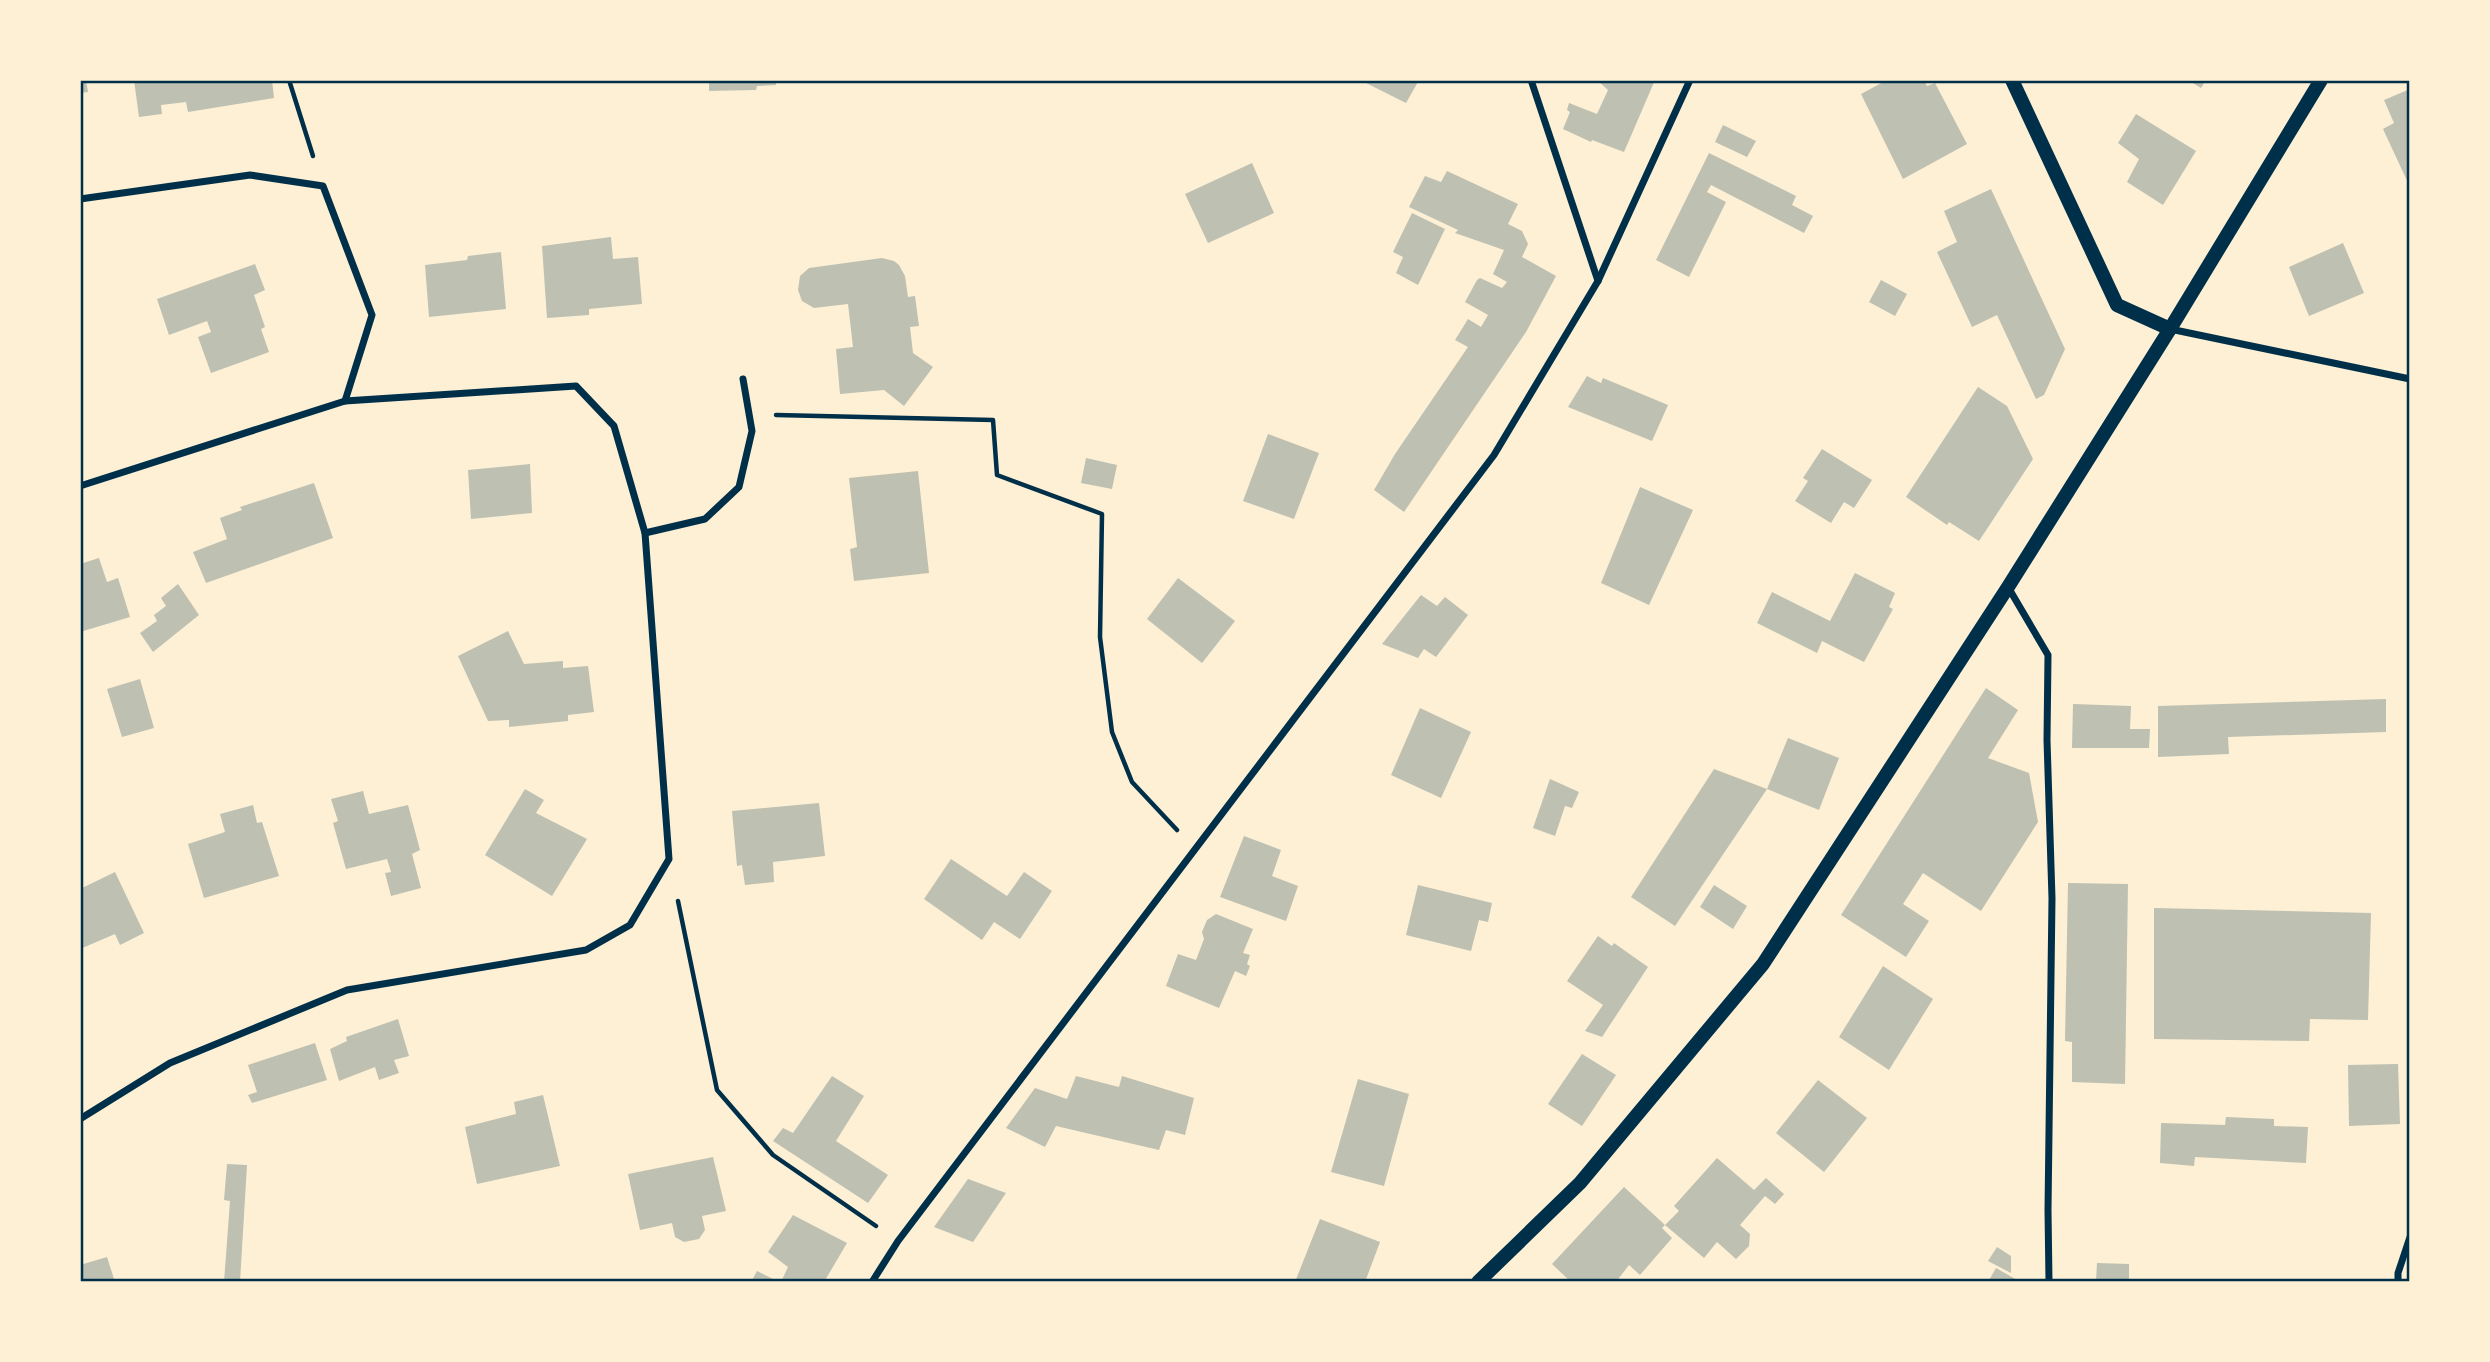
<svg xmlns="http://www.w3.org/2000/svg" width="2490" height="1362" viewBox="0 0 2490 1362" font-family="Lato,sans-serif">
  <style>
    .building { fill: #bec0b2 }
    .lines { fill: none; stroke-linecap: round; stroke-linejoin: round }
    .path { stroke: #003049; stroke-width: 4.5 }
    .minor { stroke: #003049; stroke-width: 7 }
    .secondary { stroke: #003049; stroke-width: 14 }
    .neatline { fill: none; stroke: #003049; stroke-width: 2.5 }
  </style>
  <rect width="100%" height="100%" fill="#fdf0d5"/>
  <!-- building -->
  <g class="building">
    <path d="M80 80H86L88 92 80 93Z"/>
    <path d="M134 80H272L274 98 188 112 186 102 161 105 162 114 139 117Z"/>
    <path d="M709 80H776V85L757 86 756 90 709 91Z"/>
    <path d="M1360 80H1419L1406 103Z"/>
    <path d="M1597 80H1655L1624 152 1592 140 1591 142 1563 129 1570 112 1567 110 1569 103 1597 114 1608 90Z"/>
    <path d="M1887 80H1924L1927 86 1935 83 1967 144 1903 179 1861 94Z"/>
    <path d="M2188 80H2206L2201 88Z"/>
    <path d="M2410 89V187L2383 129 2394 123 2384 100Z"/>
    <path d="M2136 114 2196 151 2163 205 2127 182 2139 159 2118 143Z"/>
    <path d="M1723 125 1756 141 1747 157 1715 142Z"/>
    <path d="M1709 153 1796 196 1792 205 1813 216 1804 233 1711 185 1707 192 1726 202 1689 277 1656 260Z"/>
    <path d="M1252 163 1274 213 1208 243 1185 194Z"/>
    <path d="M1447 171 1518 204 1508 224 1522 231 1528 244 1522 257 1556 276 1526 332 1404 512 1374 490 1395 454 1468 347 1455 340 1468 319 1481 327 1488 315 1465 302 1477 280 1480 278 1502 288 1507 282 1493 274 1504 250 1455 233 1458 230 1409 207 1425 176 1441 182Z"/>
    <path d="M1991 189 2065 349 2044 395 2036 399 1997 315 1972 327 1937 252 1957 242 1944 211Z"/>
    <path d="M1412 213 1445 229 1418 285 1396 273 1403 257 1393 252Z"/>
    <path d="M611 237 613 259 638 257 642 304 589 309V315L547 318 542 246Z"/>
    <path d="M2343 243 2364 293 2309 316 2289 267Z"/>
    <path d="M501 252 506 309 429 317 425 265 467 260 468 256Z"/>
    <path d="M882 258 894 261 899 265 905 276 908 297 915 296 919 326 910 327 913 353 933 367 904 406 884 390 840 394 836 349 853 347 848 304 814 308 802 301 798 290 800 276 809 268Z"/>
    <path d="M255 264 265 290 254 295 265 327 261 329 269 352 211 373 198 337 211 332 207 321 169 335 157 299Z"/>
    <path d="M1881 280 1907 294 1895 316 1869 302Z"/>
    <path d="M1587 376 1601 383 1603 378 1668 405 1652 441 1568 407Z"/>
    <path d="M1978 387 2007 406 2033 459 1979 541 1949 522 1947 525 1906 497Z"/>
    <path d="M1268 434 1319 453 1294 519 1243 501Z"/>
    <path d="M1822 449 1872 480 1854 508 1844 502 1831 523 1795 501 1808 481 1803 478Z"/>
    <path d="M1086 458 1117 465 1112 489 1081 483Z"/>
    <path d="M530 464 532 513 471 519 468 470Z"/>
    <path d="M918 471 929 573 854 581 850 549 857 547 849 478Z"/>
    <path d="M314 483 333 538 206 583 193 552 227 539 220 518 242 510 240 507Z"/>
    <path d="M1640 487 1693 510 1649 605 1601 583Z"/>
    <path d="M99 558 107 582 118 578 130 617 80 632V564Z"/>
    <path d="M1855 573 1895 593 1889 607 1893 609 1864 662 1822 641 1817 653 1757 623 1772 592 1830 621Z"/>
    <path d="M1178 578 1235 621 1202 663 1147 619Z"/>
    <path d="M178 584 199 615 153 652 140 633 157 621 154 615 166 606 161 598Z"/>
    <path d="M1421 595 1437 606 1445 597 1468 615 1436 657 1424 649 1418 658 1382 644Z"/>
    <path d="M508 631 524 664 563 661V668L588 666 594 712 568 715V721L509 727V720L488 721 458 656Z"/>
    <path d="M140 679 154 728 122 737 107 689Z"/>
    <path d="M1986 688 2018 710 1988 758 2029 773 2038 822 1981 911 1923 873 1903 904 1929 921 1906 957 1841 915Z"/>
    <path d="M2386 699V732L2228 737 2229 754 2158 757V706Z"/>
    <path d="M2073 704 2131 706 2130 729H2150L2149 748H2072Z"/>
    <path d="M1420 708 1471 732 1441 798 1391 775Z"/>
    <path d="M1788 738 1839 758 1819 810 1767 789Z"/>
    <path d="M1714 769 1767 789 1675 926 1631 897Z"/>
    <path d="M1550 779 1579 792 1572 808 1565 806 1555 836 1533 828Z"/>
    <path d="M525 789 544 800 536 813 587 839 552 896 485 855Z"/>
    <path d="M363 791 369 814 408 805 420 850 412 854 421 888 391 896 385 873 391 872 387 859 346 869 333 823 338 821 331 799Z"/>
    <path d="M819 803 825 856 773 862 774 882 745 885 742 865 737 866 732 811Z"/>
    <path d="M253 805 257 823 262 822 279 876 204 898 188 844 225 832 220 814Z"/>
    <path d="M1244 836 1281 850 1272 876 1298 886 1286 921 1220 897Z"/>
    <path d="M951 859 1007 896 1024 872 1052 891 1020 939 994 922 982 940 924 899Z"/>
    <path d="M115 872 144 933 120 945 115 934 80 949V889Z"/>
    <path d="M2068 883 2128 884 2125 1084 2072 1082V1042L2065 1041Z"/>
    <path d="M1418 885 1492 903 1488 922 1479 920 1471 951 1406 935Z"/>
    <path d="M1714 885 1747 906 1733 929 1700 907Z"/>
    <path d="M2154 908 2371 913 2368 1020 2310 1019 2309 1041 2154 1039Z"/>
    <path d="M1216 914 1253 929 1243 953 1250 955 1247 964 1250 966 1246 976 1235 971 1219 1008 1166 986 1178 954 1196 960 1204 939 1202 932 1207 920Z"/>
    <path d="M1598 936 1612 946 1614 943 1648 967 1602 1037 1585 1031 1603 1005 1567 981Z"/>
    <path d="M1883 966 1933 999 1889 1070 1839 1037Z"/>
    <path d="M398 1019 409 1056 394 1060 399 1073 379 1080 375 1067 339 1081 330 1049 347 1041 346 1037Z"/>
    <path d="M315 1043 327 1080 252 1103 248 1095 257 1092 248 1065Z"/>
    <path d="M1582 1054 1616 1075 1582 1126 1548 1104Z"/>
    <path d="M2398 1064 2400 1124 2349 1126 2348 1065Z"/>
    <path d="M832 1076 864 1096 836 1141 888 1175 868 1203 773 1141 783 1128 793 1133Z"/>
    <path d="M1076 1076 1119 1087 1122 1076 1194 1098 1185 1135 1166 1130 1159 1150 1056 1126 1045 1147 1006 1128 1035 1088 1067 1099Z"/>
    <path d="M1358 1079 1409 1094 1384 1186 1331 1172Z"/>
    <path d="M1818 1080 1867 1118 1824 1172 1776 1133Z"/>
    <path d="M543 1095 560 1166 477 1184 465 1127 516 1114 514 1102Z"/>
    <path d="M2226 1117 2274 1119V1126L2308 1127 2306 1163 2195 1157 2194 1166 2160 1163 2161 1123 2225 1125Z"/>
    <path d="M713 1157 726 1211 702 1216 705 1230 699 1239 684 1242 675 1237 672 1223 640 1230 628 1174Z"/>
    <path d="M1717 1158 1754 1190 1766 1178 1784 1194 1775 1204 1765 1196 1740 1225 1750 1234 1749 1246 1736 1259 1717 1242 1704 1258 1665 1225 1679 1211 1674 1206Z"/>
    <path d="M227 1164 247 1165 240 1282H224L230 1201 224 1200Z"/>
    <path d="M968 1179 1006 1193 973 1242 934 1227Z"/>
    <path d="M1624 1187 1665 1225 1662 1228 1672 1238 1640 1275 1629 1265 1616 1282H1571L1552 1264Z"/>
    <path d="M793 1215 847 1243 824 1282H781L788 1267 768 1252Z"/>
    <path d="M1320 1219 1380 1242 1365 1282H1295Z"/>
    <path d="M1997 1247 2011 1256V1273L1988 1261Z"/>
    <path d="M107 1257 115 1282H80V1265Z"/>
    <path d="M2097 1263 2129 1264V1282H2096Z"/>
    <path d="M1996 1268 2017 1280 2016 1282H1988Z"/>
    <path d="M757 1271 779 1282H751Z"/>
  </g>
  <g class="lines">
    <!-- path -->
    <g class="path">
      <path d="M289 80 313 156"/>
      <path d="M776 415 993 420 997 475 1102 514 1100 637 1112 732 1132 782 1177 830"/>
      <path d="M678 901 717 1090 773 1155 876 1226"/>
    </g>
    <!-- minor -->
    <g class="minor">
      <path d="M1531 80 1598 281"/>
      <path d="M80 199 250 175 323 186 372 315 345 401"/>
      <path d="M2170 329 2410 379"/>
      <path d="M80 486 345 401 576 386 614 426 645 533 669 859 630 925 586 950 347 990 170 1063 80 1119"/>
      <path d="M645 533 705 519 739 487 752 431 743 379"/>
      <path d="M2008 587 2048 655 2047 740 2052 898 2048 1210 2049 1282"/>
      <path d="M872 1282 898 1241 1494 455 1598 281 1690 80"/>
      <path d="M2398 1282V1273L2410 1237"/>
    </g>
    <!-- secondary -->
    <g class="secondary">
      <path d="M2012 80 2117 305 2170 329"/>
      <path d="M1478 1282 1580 1183 1763 964 2008 587 2170 329 2321 80"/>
    </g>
  </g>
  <!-- border -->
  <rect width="2490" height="1362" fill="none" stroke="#fdf0d5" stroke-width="164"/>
  <rect x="82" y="82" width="2326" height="1198" class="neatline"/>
</svg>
